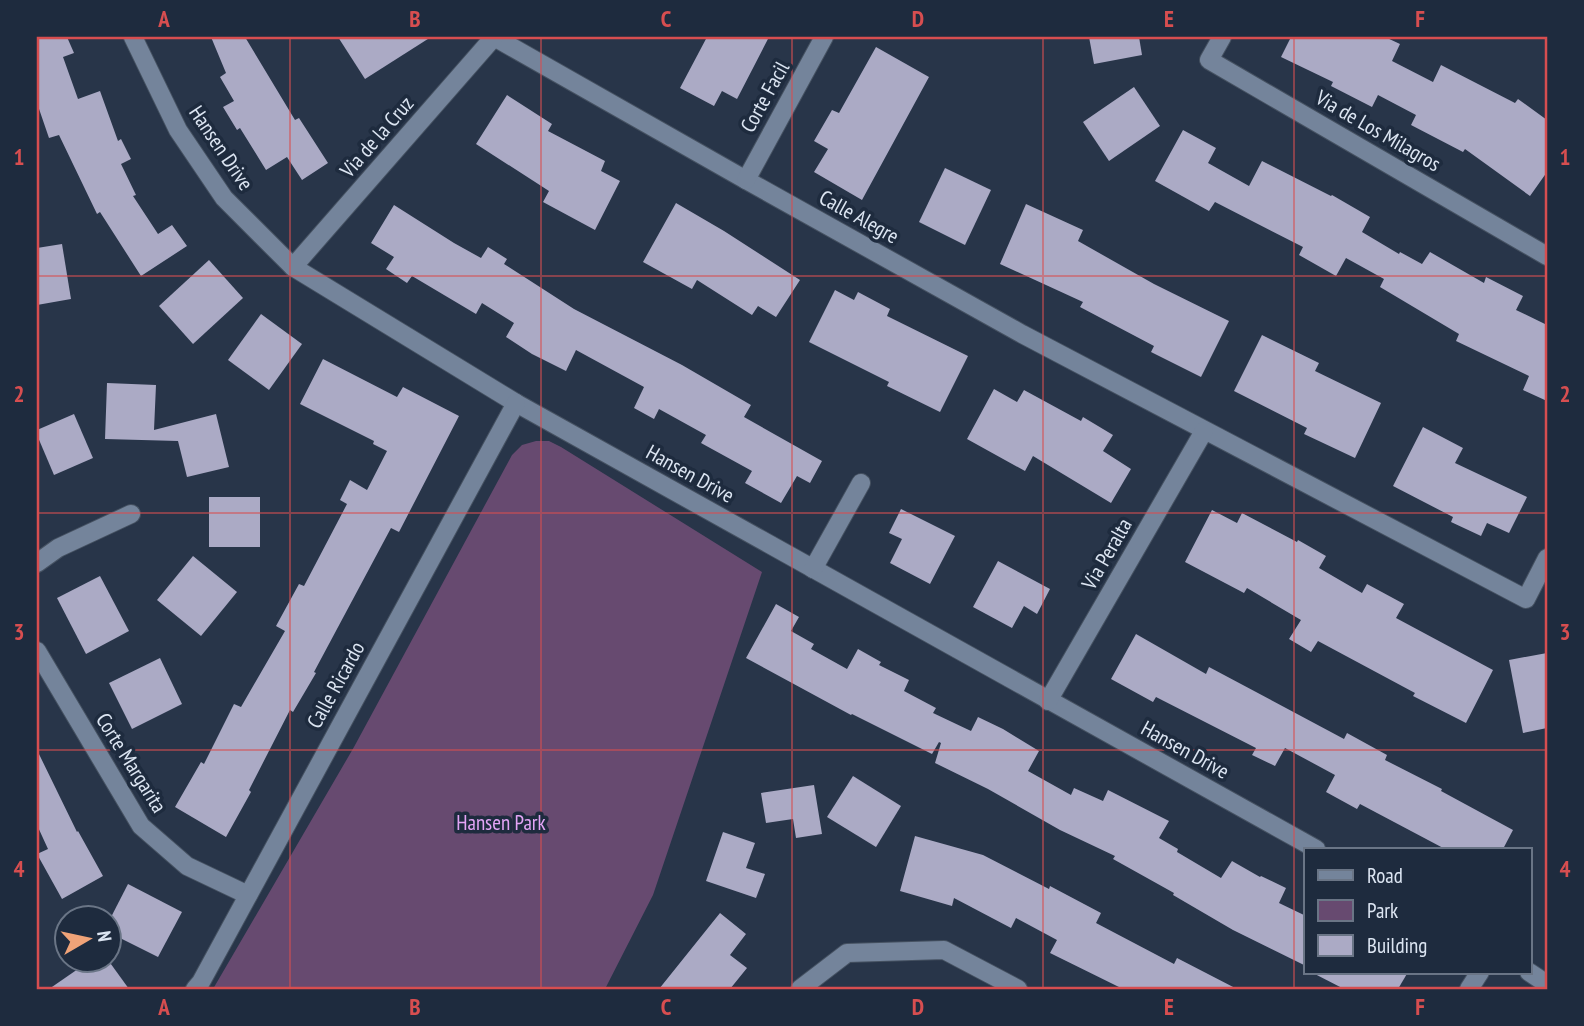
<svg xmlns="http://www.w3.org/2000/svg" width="1584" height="1026" viewBox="0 0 1584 1026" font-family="'PT Sans Narrow',sans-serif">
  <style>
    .green { fill: #674a70 }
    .building { fill: #abaac5 }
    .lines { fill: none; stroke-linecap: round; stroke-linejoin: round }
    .street-casing { stroke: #455161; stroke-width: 20 }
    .street { stroke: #74849b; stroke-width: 18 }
    .grid { fill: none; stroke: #d74e50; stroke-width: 2; stroke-opacity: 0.55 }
    .labels { text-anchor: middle; stroke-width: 7; stroke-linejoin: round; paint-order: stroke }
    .street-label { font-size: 21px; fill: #dce5f2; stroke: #1e2b3e }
    .park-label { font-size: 21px; fill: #e3a4f6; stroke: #1e2b3e }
    .neatline { fill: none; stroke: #d74e50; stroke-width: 2.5 }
    .grid-label { font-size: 23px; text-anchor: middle; font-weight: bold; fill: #d74e50 }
  </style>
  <rect width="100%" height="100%" fill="#283549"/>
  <!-- green -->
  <path class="green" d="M536 441H549L561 447 762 572 653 895 605 989H213L354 747 512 455 522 445Z"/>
  <!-- building -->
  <g class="building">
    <path d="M37 37H67L74 53 63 57 78 99 100 91 118 141 121 139 131 159 121 164 136 195 133 196 158 234 172 225 187 246 141 276 100 212 97 214 59 135 49 138 37 103Z"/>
    <path d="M211 37H245L295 120 299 118 328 163 302 180 287 157 266 170 240 128 237 130 223 107 234 101 220 77 226 73Z"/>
    <path d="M338 37H431L365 79Z"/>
    <path d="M707 37H769L737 99 722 91 714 106 680 88Z"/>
    <path d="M1089 37H1139L1142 55 1094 64Z"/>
    <path d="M1291 37H1385L1400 44 1392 61 1433 82 1441 65 1515 103 1518 99 1547 120V172L1530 196 1465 149 1463 152 1411 125 1416 115 1378 95 1372 107 1331 86 1333 82 1281 57Z"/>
    <path d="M876 47 929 77 862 200 814 172 828 149 814 141 832 110 839 113Z"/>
    <path d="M1134 87 1160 126 1109 161 1083 122Z"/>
    <path d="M507 95 552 124 548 131 605 161 601 171 620 181 595 230 543 202 549 191 476 144Z"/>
    <path d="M1183 130 1216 148 1208 163 1249 186 1262 161 1331 196 1332 195 1370 217 1362 232 1399 254 1400 252 1422 264 1430 252 1484 283 1486 277 1523 296 1516 310 1547 325V401L1523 390 1529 376 1456 341 1459 334 1380 287 1384 279 1346 258 1336 276 1299 255 1303 247 1215 202 1209 211 1155 181Z"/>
    <path d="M945 168 991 190 965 245 919 222Z"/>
    <path d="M676 203 724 231 800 280 776 317 758 306 752 315 697 280 692 289 643 262Z"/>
    <path d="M1026 204 1083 230 1078 241 1154 284 1229 321 1201 377 1151 352 1154 346 1080 307 1083 302 1000 264Z"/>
    <path d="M394 205 454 243 481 258 488 247 507 259 504 264 574 309 682 365 751 405 744 417 822 461 810 483 797 476 781 503 745 483 752 471 701 443 706 435 659 409 654 419 634 408 644 387 576 350 566 371 532 354 506 337 514 323 482 303 476 314 412 276 407 283 386 269 394 257 371 243Z"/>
    <path d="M62 244 71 299 37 305V248Z"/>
    <path d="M209 260 243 298 193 344 159 306Z"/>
    <path d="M835 290 854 300 858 292 890 309 887 316 968 356 940 412 887 386 889 382 809 342Z"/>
    <path d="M261 314 302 344 269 390 228 360Z"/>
    <path d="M1262 335 1319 363 1315 371 1381 403 1355 458 1304 434 1307 428 1234 391Z"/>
    <path d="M323 359 397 397 403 387 459 416 399 532 391 528 314 672 316 673 293 712 290 710 249 790 251 792 226 837 175 807 201 762 204 764 234 704 241 707 285 631 276 626 299 584 304 586 347 504 340 500 350 480 367 490 387 451 373 444 374 441 300 404Z"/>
    <path d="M107 383 156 385 154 430 216 414 229 467 187 477 178 441 105 439Z"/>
    <path d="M994 389 1017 402 1024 390 1081 421 1083 417 1113 435 1103 451 1131 469 1111 503 1033 456 1025 471 967 439Z"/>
    <path d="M74 414 93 458 54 475 37 435V430Z"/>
    <path d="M1423 427 1463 448 1455 463 1527 497 1509 533 1487 523 1481 536 1451 522 1453 517 1393 486Z"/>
    <rect x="209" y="497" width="51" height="50"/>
    <path d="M901 509 955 536 930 584 890 563 902 539 889 533Z"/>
    <path d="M1212 510 1237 523 1242 513 1297 542 1298 540 1326 556 1319 568 1362 593 1367 584 1404 604 1396 618 1493 670 1466 723 1413 696 1415 693 1318 641 1311 652 1289 639 1301 620 1247 588 1244 593 1185 562Z"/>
    <path d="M193 556 237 592 201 636 157 600Z"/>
    <path d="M998 561 1050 589 1037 614 1024 606 1012 628 973 607Z"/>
    <path d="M100 576 129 631 86 654 57 598Z"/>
    <path d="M776 604 799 617 791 631 814 644 811 649 847 669 858 649 881 662 879 665 909 680 904 691 936 708 933 713 971 731 978 717 1003 729 1039 751 1028 771 1071 795 1074 788 1103 801 1108 790 1169 821 1159 838 1178 849 1177 852 1221 878 1232 861 1260 877 1261 876 1286 888 1279 903 1306 916V966L1233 930 1173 895 1174 893 1113 859 1115 856 1060 830 988 789 935 763 941 743 939 742 932 754 852 714 851 715 746 658Z"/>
    <path d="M1136 634 1206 674 1209 667 1344 739 1347 733 1387 755 1385 760 1442 789 1441 791 1513 830 1503 849H1445L1360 804 1357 809 1326 792 1335 775 1285 748 1275 766 1252 755 1256 748 1156 697 1153 702 1111 679Z"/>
    <path d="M1547 653V728L1523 733 1509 660Z"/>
    <path d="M160 658 182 704 132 729 109 683Z"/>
    <path d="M37 750 77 832 78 831 103 876 62 899 37 854 48 849 37 825Z"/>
    <path d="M853 776 901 806 876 847 827 817Z"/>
    <path d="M814 785 822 834 796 838 793 819 766 823 761 793Z"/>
    <path d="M723 832 755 843 746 868 765 874 756 898 706 881Z"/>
    <path d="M915 836 983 855 1049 889 1050 886 1101 913 1096 923 1174 964 1177 958 1237 989H1123L1050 953 1057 940 1016 918 1011 928 954 898 952 906 900 891Z"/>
    <path d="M128 884 182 912 158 957 108 932V923Z"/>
    <path d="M720 913 746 934 730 955 747 968 730 989H659Z"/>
    <path d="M91 960H108L129 989H49Z"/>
    <path d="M1311 972H1408L1398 989H1344Z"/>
  </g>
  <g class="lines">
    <!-- street casing -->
    <g class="street-casing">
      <g id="street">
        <path d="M133 37 178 130 224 198 293 267 516 403 1316 849"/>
        <path d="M494 37 746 180 1022 334 1526 599 1547 558"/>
        <path d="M1222 37 1209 60 1547 256"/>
        <path d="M746 180 824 37"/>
        <path d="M293 267 494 37"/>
        <path d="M37 563 58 548 131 514"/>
        <path d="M813 569 861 483"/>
        <path d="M37 651 141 826 187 866 248 895"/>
        <path d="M1048 701 1204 431"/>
        <path d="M1529 972 1547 984"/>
        <path d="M195 989 201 982 516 403"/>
        <path d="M800 989 847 953 944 950 1018 989"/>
        <path d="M1469 989 1480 972"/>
      </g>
    </g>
    <!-- street -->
    <use href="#street" class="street"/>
  </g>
  <!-- grid -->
  <path class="grid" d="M290 37V989M541 37V989M792 37V989M1043 37V989M1294 37V989M37 276H1547M37 513H1547M37 750H1547"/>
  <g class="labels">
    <!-- street labels -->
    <g class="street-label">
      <text transform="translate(765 97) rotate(-61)" y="7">Corte Facil</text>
      <text transform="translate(1378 131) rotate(30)" y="7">Via de Los Milagros</text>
      <text transform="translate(377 137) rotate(-49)" y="7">Via de la Cruz</text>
      <text transform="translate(221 148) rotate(56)" y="7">Hansen Drive</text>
      <text transform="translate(859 217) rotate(29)" y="7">Calle Alegre</text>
      <text transform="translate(690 474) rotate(29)" y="7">Hansen Drive</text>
      <text transform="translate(1107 554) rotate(-60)" y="7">Via Peralta</text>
      <text transform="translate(336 685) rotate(-61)" y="7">Calle Ricardo</text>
      <text transform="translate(1185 750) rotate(29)" y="7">Hansen Drive</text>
      <text transform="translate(131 763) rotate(58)" y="7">Corte Margarita</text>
    </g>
    <!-- park labels -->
    <g class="park-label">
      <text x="501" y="830">Hansen Park</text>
    </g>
  </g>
  <!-- border -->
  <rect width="1584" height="1026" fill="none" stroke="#1e2b3e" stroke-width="77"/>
  <!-- legend -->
  <rect x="1304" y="848" width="228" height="126" fill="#1e2b3e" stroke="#6a7586" stroke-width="2"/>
  <rect x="1318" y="870" width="35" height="10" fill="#74849b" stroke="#6a7586" stroke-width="2"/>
  <text x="1367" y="883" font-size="21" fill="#dce5f2">Road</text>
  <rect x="1318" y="900" width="35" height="21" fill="#674a70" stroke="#6a7586" stroke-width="2"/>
  <text x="1367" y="918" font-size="21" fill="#dce5f2">Park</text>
  <rect x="1318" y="935" width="35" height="21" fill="#abaac5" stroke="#6a7586" stroke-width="2"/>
  <text x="1367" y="953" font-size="21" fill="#dce5f2">Building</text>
  <!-- north arrow -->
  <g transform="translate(88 939) rotate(81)"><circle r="33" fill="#1e2b3e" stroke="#6a7586" stroke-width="2"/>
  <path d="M0-5L12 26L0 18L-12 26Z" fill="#f0a378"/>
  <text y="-10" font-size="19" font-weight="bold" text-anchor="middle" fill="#dce5f2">N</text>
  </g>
  <rect x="38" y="38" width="1508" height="950" class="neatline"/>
  <g class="grid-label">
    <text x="164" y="27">A</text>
    <text x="415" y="27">B</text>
    <text x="666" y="27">C</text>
    <text x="918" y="27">D</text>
    <text x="1169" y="27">E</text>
    <text x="1420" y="27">F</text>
    <text x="19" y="165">1</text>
    <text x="1565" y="165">1</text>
    <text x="19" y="402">2</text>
    <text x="1565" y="402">2</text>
    <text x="19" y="640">3</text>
    <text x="1565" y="640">3</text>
    <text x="19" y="877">4</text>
    <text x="1565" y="877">4</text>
    <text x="164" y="1015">A</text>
    <text x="415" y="1015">B</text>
    <text x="666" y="1015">C</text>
    <text x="918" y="1015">D</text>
    <text x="1169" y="1015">E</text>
    <text x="1420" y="1015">F</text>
  </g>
</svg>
